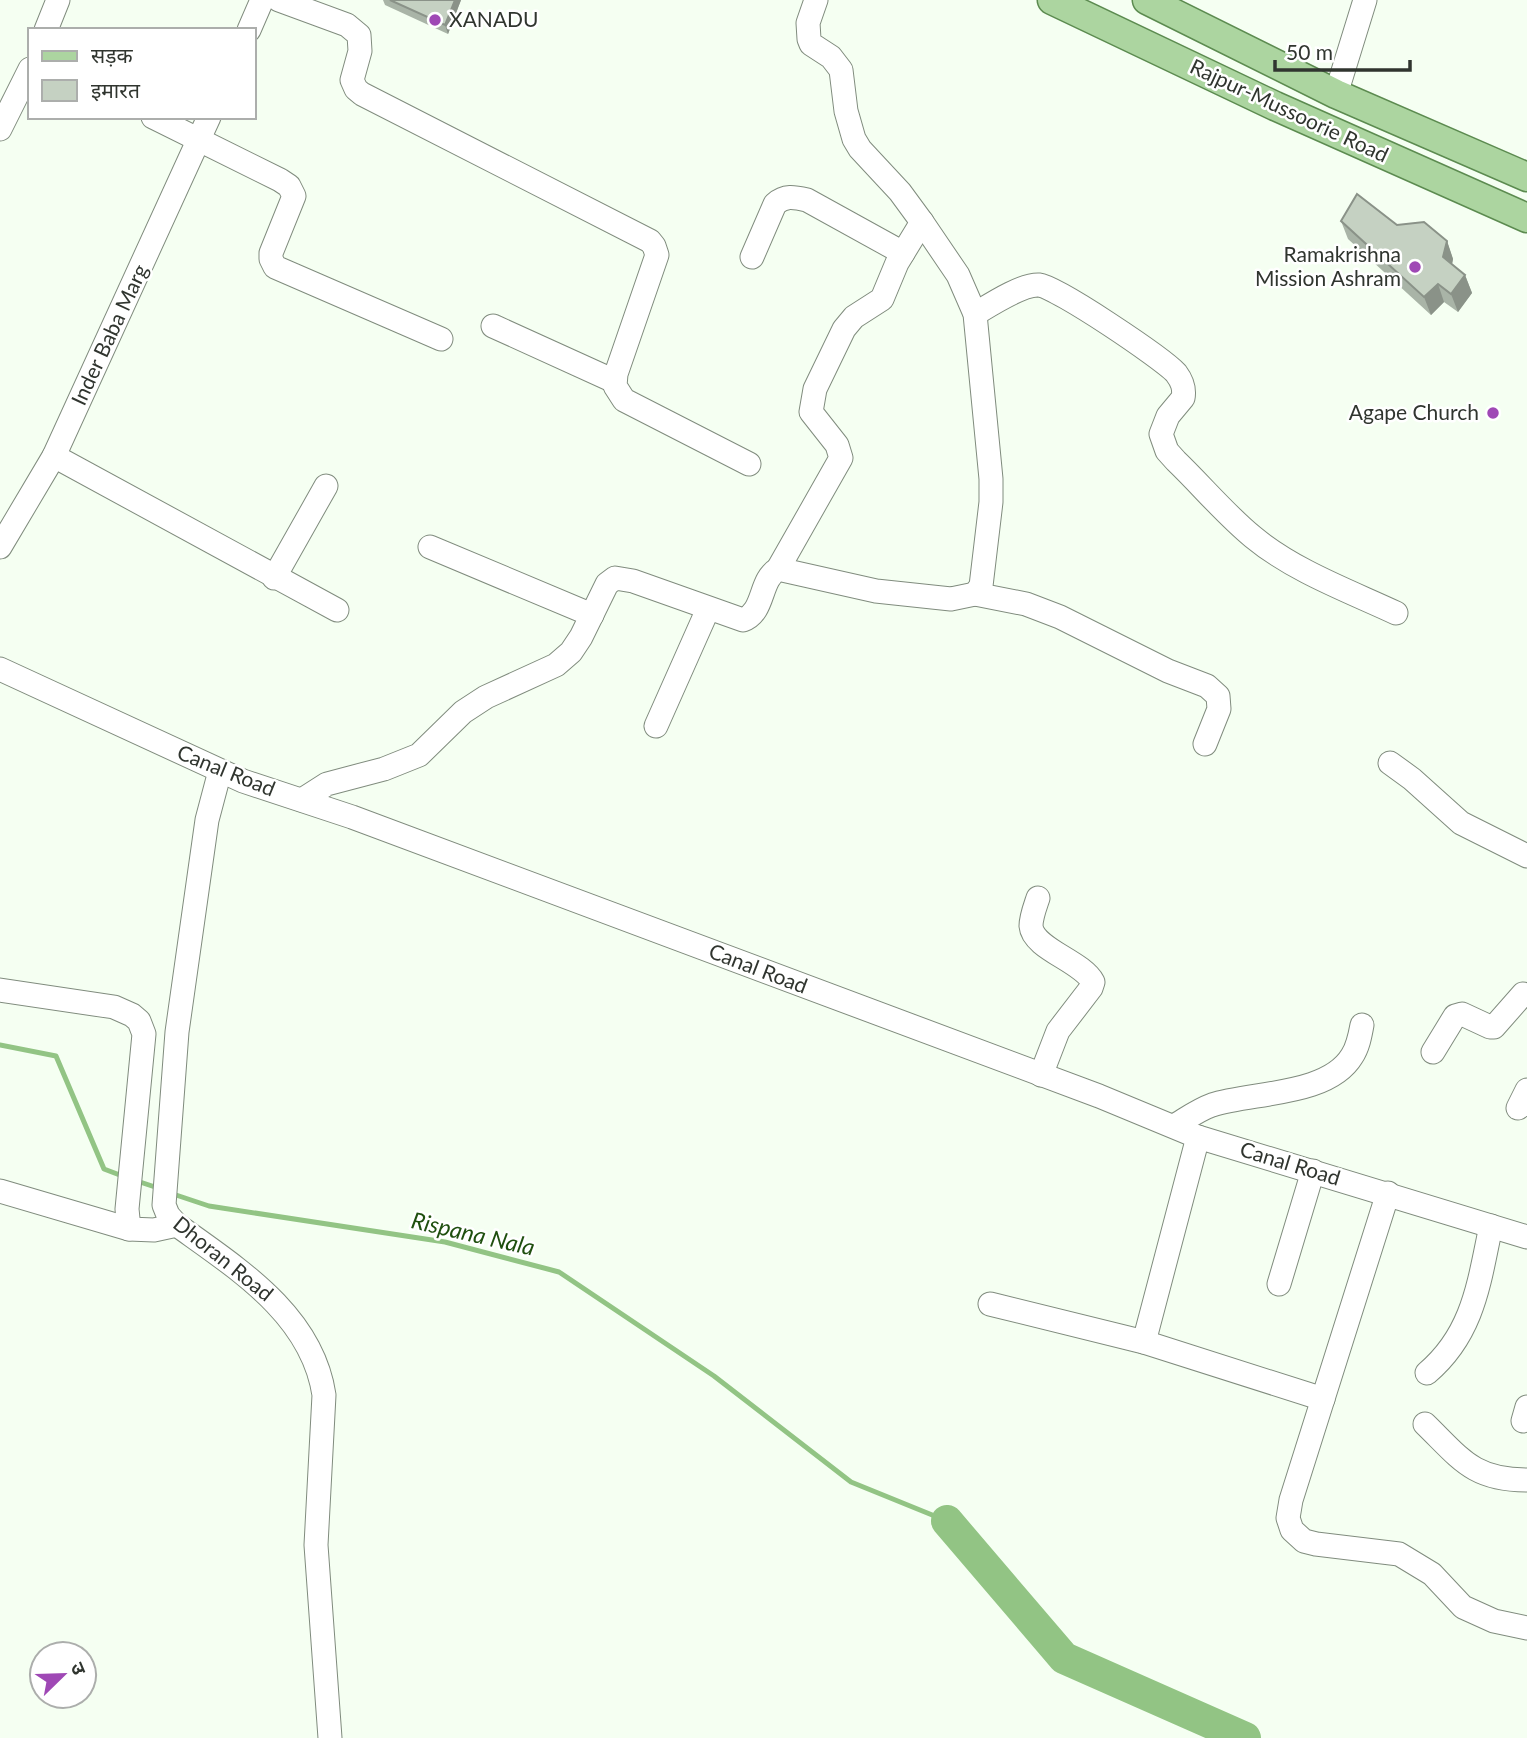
<svg xmlns="http://www.w3.org/2000/svg" width="1527" height="1738" viewBox="0 0 1527 1738" font-family="Lato,'Noto Sans Devanagari',sans-serif">
  <style>
    .lines { fill: none; stroke-linecap: round; stroke-linejoin: round }
    .stream { stroke: #92c484; stroke-width: 5 }
    .river { stroke: #92c484; stroke-width: 32 }
    .minor-casing { stroke: #808c7e; stroke-width: 25 }
    .major-casing { stroke: #5c8b50; stroke-width: 31 }
    .minor { stroke: #fff; stroke-width: 23 }
    .major { stroke: #acd5a0; stroke-width: 28 }
    .wall { fill: #a9b4a7 }
    .shaded-wall { fill: #8a9288 }
    .building { fill: #c5d1c2; stroke: #8a9288; stroke-width: 2 }
    .poi-dot { fill: #9f48b5; stroke: #fff; stroke-width: 2.5 }
    .labels { text-anchor: middle; stroke-width: 5; stroke-linejoin: round; paint-order: stroke }
    .poi-label { font-size: 21px; fill: #30352f; stroke: #fff; text-anchor: end }
    .street-label { font-size: 21px; fill: #30352f; stroke: #fff }
    .water-label { font-size: 23px; font-style: italic; fill: #1f4f0f; stroke: #fff }
  </style>
  <rect width="100%" height="100%" fill="#f5fff2"/>
  <g class="lines">
    <!-- stream -->
    <g class="stream">
      <path d="M0 1045 56 1056 104 1169 125 1177"/>
      <path d="M137 1181 158 1188"/>
      <path d="M170 1193 209 1206 445 1242 559 1272 714 1376 851 1482 947 1521"/>
    </g>
    <!-- river -->
    <path class="river" d="M947 1521 1064 1658 1245 1738"/>
    <!-- minor casing -->
    <g class="minor-casing">
      <g id="minor">
        <path d="M279 0 347 25 359 35 360 51 352 80 356 89 362 94 650 241 654 246 657 255 616 374 615 386 624 400 749 464"/>
        <path d="M46 30 58 0"/>
        <path d="M249 30 262 0"/>
        <path d="M1336 94 1365 0"/>
        <path d="M153 117 280 180 289 186 294 196 271 253V259L275 267 441 339"/>
        <path d="M0 129 30 69"/>
        <path d="M752 257 775 204C785 195 794 197 807 200L903 253"/>
        <path d="M975 314C990 305 1022 284 1039 285 1057 287 1162 358 1176 373 1182 381 1185 388 1183 398L1168 416 1161 434 1167 451 1176 461C1202 486 1226 515 1253 537 1294 571 1349 591 1396 613"/>
        <path d="M493 326 614 381"/>
        <path d="M54 456 337 610"/>
        <path d="M0 547 54 456 209 117"/>
        <path d="M430 547 592 615"/>
        <path d="M778 569 841 458 837 445 811 412 815 389 844 329 854 317 882 299 897 263 922 222"/>
        <path d="M274 578 326 486"/>
        <path d="M975 594 1026 604 1060 617 1168 671 1207 686 1218 696 1219 709 1205 744"/>
        <path d="M0 669 243 781 352 817 1099 1096 1198 1137 1527 1237"/>
        <path d="M656 726 708 609"/>
        <path d="M1390 763 1412 779 1461 823 1527 856"/>
        <path d="M220 771 207 820 177 1032 164 1205 168 1215 177 1225C238 1269 312 1315 324 1395L316 1545 330 1738"/>
        <path d="M302 800 327 784 384 769 419 755 463 712 486 697 556 665 571 652 581 637 607 584 615 578 633 581 743 620C765 612 759 580 778 569L876 591 951 599 975 594 981 586 991 502V479L975 314 958 275 922 222 900 192 860 149 854 139 846 111 841 70 831 57 811 44 809 39 808 23 816 0"/>
        <path d="M1038 898C1035 907 1031 917 1031 926 1033 949 1082 961 1093 982L1091 988 1058 1031 1041 1075"/>
        <path d="M0 990 114 1007 132 1015 139 1021 144 1034 127 1209 129 1229"/>
        <path d="M1433 1052 1455 1016 1462 1014 1490 1027H1494L1523 994"/>
        <path d="M1518 1108 1527 1090"/>
        <path d="M1174 1126C1186 1119 1198 1110 1212 1105 1252 1092 1328 1096 1352 1056 1358 1047 1360 1036 1362 1025"/>
        <path d="M1198 1137 1144 1342 1323 1399"/>
        <path d="M0 1191 129 1229 154 1230 177 1225"/>
        <path d="M1388 1193 1291 1500 1288 1518 1292 1530 1304 1541 1316 1544 1399 1554 1432 1574 1463 1607 1494 1621 1527 1628"/>
        <path d="M1279 1284 1313 1171"/>
        <path d="M990 1304 1144 1342"/>
        <path d="M1427 1373C1474 1333 1479 1282 1491 1226"/>
        <path d="M1523 1421 1527 1407"/>
        <path d="M1425 1424C1461 1459 1473 1480 1527 1480"/>
      </g>
    </g>
    <!-- major casing -->
    <g class="major-casing">
      <g id="major">
        <path d="M1052 0 1275 106 1527 218"/>
        <path d="M1147 0 1336 94 1527 177"/>
      </g>
    </g>
    <!-- minor -->
    <use href="#minor" class="minor"/>
    <!-- major -->
    <use href="#major" class="major"/>
  </g>
  <!-- wall -->
  <g class="wall">
    <path d="M383 0H461L448 34 385 5Z"/>
    <path d="M1341 221 1397 225 1447 241 1453 259 1452 264 1465 275 1472 293 1458 312 1444 302 1431 315 1348 239Z"/>
  </g>
  <!-- shaded-wall -->
  <g class="shaded-wall">
    <path d="M455 0H461L448 34 445 25Z"/>
    <path d="M1447 241 1453 259 1450 275 1443 257Z"/>
    <path d="M1465 275 1472 293 1458 312 1451 294Z"/>
    <path d="M1438 284 1444 302 1431 315 1424 297Z"/>
  </g>
  <!-- building -->
  <g class="building">
    <path d="M390 0H455L445 25Z"/>
    <path d="M1357 194 1397 225 1424 222 1447 241 1443 257 1465 275 1451 294 1438 284 1424 297 1341 221Z"/>
  </g>
  <!-- markers -->
  <g class="poi-dot">
    <circle cx="435" cy="20" r="7"/>
    <circle cx="1415" cy="267" r="7"/>
    <circle cx="1493" cy="413" r="7"/>
  </g>
  <g class="labels">
    <!-- poi labels -->
    <g class="poi-label">
      <text x="449" y="27" text-anchor="start">XANADU</text>
      <text x="1401" y="262">Ramakrishna<tspan x="1401" dy="24">Mission Ashram</tspan></text>
      <text x="1479" y="420">Agape Church</text>
    </g>
    <!-- street labels -->
    <g class="street-label">
      <text transform="translate(1289 111) rotate(25)" y="7">Rajpur-Mussoorie Road</text>
      <text transform="translate(110 335) rotate(-65)" y="7">Inder Baba Marg</text>
      <text transform="translate(226 771) rotate(22)" y="7">Canal Road</text>
      <text transform="translate(758 969) rotate(21)" y="7">Canal Road</text>
      <text transform="translate(1290 1164) rotate(17)" y="7">Canal Road</text>
      <text transform="translate(223 1259) rotate(39)" y="7">Dhoran Road</text>
    </g>
    <!-- water labels -->
    <g class="water-label">
      <text transform="translate(473 1234) rotate(13)" y="8">Rispana Nala</text>
    </g>
  </g>
  <!-- legend -->
  <rect x="28" y="28" width="228" height="91" fill="#ffffff" stroke="#acaeac" stroke-width="2"/>
  <rect x="42" y="51" width="35" height="10" fill="#acd5a0" stroke="#acaeac" stroke-width="2"/>
  <text x="91" y="63" font-size="21" fill="#30352f">सड़क</text>
  <rect x="42" y="80" width="35" height="21" fill="#c5d1c2" stroke="#acaeac" stroke-width="2"/>
  <text x="91" y="98" font-size="21" fill="#30352f">इमारत</text>
  <!-- north arrow -->
  <g transform="translate(63 1675) rotate(67)"><circle r="33" fill="#ffffff" stroke="#acaeac" stroke-width="2"/>
  <path d="M0-5L12 26L0 18L-12 26Z" fill="#9f48b5"/>
  <text y="-10" font-size="19" font-weight="bold" text-anchor="middle" fill="#30352f">उ</text>
  </g>
  <!-- scale -->
  <path d="M1275 60v10h135v-10" fill="none" stroke="#30352f" stroke-width="3.5"/>
  <text x="1286" y="60" font-size="21" fill="#30352f" stroke="#ffffff" stroke-width="5" paint-order="stroke">50 m</text>
</svg>
